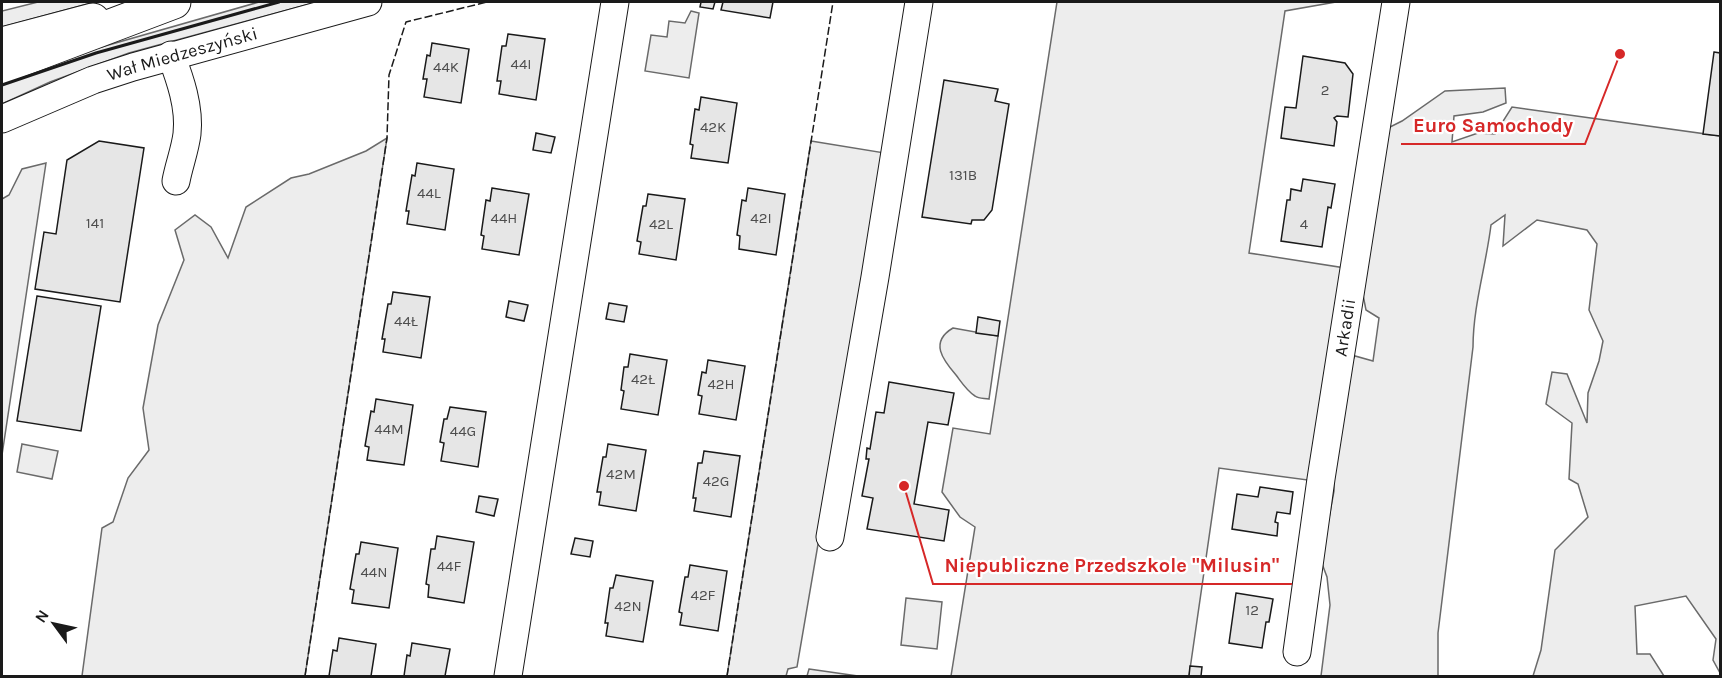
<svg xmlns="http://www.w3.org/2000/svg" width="1722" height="678" viewBox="0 0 1722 678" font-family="Karla,sans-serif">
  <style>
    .green { fill: #ededed; stroke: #6a6a6a; stroke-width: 1.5 }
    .building { fill: #e6e6e6; stroke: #1a1a1a; stroke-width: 1.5 }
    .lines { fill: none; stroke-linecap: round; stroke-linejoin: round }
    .minor-casing { stroke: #1a1a1a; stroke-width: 29 }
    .major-casing { stroke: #1a1a1a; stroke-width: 35 }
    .highway-casing { stroke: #1a1a1a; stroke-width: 35 }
    .minor { stroke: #fff; stroke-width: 27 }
    .major { stroke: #fff; stroke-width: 33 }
    .highway { stroke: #fff; stroke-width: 33 }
    .fence { stroke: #1a1a1a; stroke-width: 1.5; stroke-dasharray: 8 3; stroke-linecap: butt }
    .wall { stroke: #1a1a1a; stroke-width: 3 }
    .labels { text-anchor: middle; stroke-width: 4.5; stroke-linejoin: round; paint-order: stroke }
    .number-label { font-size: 15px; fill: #4d4d4d }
    .street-label { font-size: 18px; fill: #1a1a1a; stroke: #fff }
    .leader { fill: none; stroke: #d62828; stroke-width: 2 }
    .callout-dot { fill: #d62828; stroke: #fff; stroke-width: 2 }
    .callout-label { font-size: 20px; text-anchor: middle; font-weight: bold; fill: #d62828; stroke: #fff; stroke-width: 4.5; stroke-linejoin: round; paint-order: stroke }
  </style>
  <rect width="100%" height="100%" fill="#fff"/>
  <!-- green -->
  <g class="green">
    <path d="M38 2H95L2 27V11Z"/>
    <path d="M259 2H317L129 53 50 82 2 104V80L77 54Z"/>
    <path d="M1057 2H1336L1285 11 1249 253 1345 268 1315 481 1219 468 1189 676H951L975 527 960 517 942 492 953 428 990 434Z"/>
    <path d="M691 11 699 13 689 78 645 71 651 35 667 37 669 21 685 23Z"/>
    <path d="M1505 88 1506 103 1483 112 1454 116 1452 142 1478 133 1495 134 1512 107 1720 136V673L1713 660 1716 639 1686 596 1635 606 1637 654H1650L1664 676H1533L1541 650 1555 550 1588 517 1578 484 1569 479 1572 423 1546 404 1552 372 1567 374 1587 423 1588 393 1599 361 1603 341 1589 310 1597 244 1587 230 1537 220 1503 246 1505 215 1491 225C1486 266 1473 306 1473 347L1438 633V676H1321L1330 605 1327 577 1321 561 1334 491 1333 447 1348 369 1355 356 1373 361 1379 318 1366 310 1361 285 1384 130 1402 121 1445 91Z"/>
    <path d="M387 138 305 676H82L102 528 113 522 128 478 149 450 143 408 158 325 184 260 175 230 195 215 211 227 228 258 246 207 291 178 309 174 366 151Z"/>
    <path d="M811 141 885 153 797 667 788 669 786 676H727Z"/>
    <path d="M46 163 2 455V199L9 195 22 169Z"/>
    <path d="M953 328 998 336 989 399C984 398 979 399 975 396 967 391 962 383 956 375 943 360 929 342 953 328Z"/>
    <path d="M22 444 58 451 52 479 17 472Z"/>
    <path d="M906 598 942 602 937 649 901 645Z"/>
    <path d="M809 669 858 676H807Z"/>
  </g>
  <!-- building -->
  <g class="building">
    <path d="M701 2H715L713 9 700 7Z"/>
    <path d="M723 2H773L770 18 721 10Z"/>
    <path d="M508 34 545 39 536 100 499 94 501 81H497L502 46H506Z"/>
    <path d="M432 43 469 49 461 103 424 97 427 79H423L427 55 430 56Z"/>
    <path d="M1714 52 1720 53V136L1703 134Z"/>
    <path d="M1303 56 1345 63 1353 74 1348 117 1337 116 1334 118 1337 122 1334 146 1281 138 1285 107 1296 108Z"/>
    <path d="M944 80 998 89 995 101 1009 104 992 210 984 220H972L971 224 922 217Z"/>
    <path d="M701 97 737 103 728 163 691 158 693 145 690 144 695 109 699 110Z"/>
    <path d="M536 133 555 137 551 153 533 150Z"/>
    <path d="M99 141 144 148 120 302 35 289 44 232 56 234 67 160Z"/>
    <path d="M417 163 454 169 445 230 407 224 409 211H406L412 175 415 176Z"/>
    <path d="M1303 179 1335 184 1331 208 1328 207 1322 247 1281 241 1287 200H1290L1291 189 1301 191Z"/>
    <path d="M492 188 529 194 519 255 482 249 484 236 481 235 486 200 490 201Z"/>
    <path d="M748 188 785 194 776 255 739 249 740 236 737 235 742 200 746 201Z"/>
    <path d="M648 194 685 199 676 260 639 254 641 242 637 241 643 206H646Z"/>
    <path d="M393 292 430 297 421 358 383 352 385 339H382L388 304H391Z"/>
    <path d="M37 296 101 306 81 431 17 421Z"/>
    <path d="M509 301 528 305 524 321 506 317Z"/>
    <path d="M609 303 627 306 624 322 606 319Z"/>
    <path d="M978 317 1000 321 998 336 976 333Z"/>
    <path d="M630 354 667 360 658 415 621 409 624 391 621 390 624 367H628Z"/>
    <path d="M708 360 745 366 736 420 699 414 702 396 698 395 702 372 706 373Z"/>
    <path d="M889 382 954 393 948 425 928 422 914 504 949 510 944 541 867 529 873 498 862 496 869 459H866L867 448 870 449 876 412 884 413Z"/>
    <path d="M376 399 413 405 404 465 367 460 369 447 365 446 371 411 374 412Z"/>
    <path d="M450 407 486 412 478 467 441 461 444 443 440 442 444 419H447Z"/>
    <path d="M608 444 646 450 636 511 599 505 601 492H597L603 457H606Z"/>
    <path d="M704 451 740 456 731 517 694 511 696 498H693L698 463H702Z"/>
    <path d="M1260 487 1293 492 1290 514 1277 512 1275 522 1278 523 1277 536 1232 529 1237 494 1258 497Z"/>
    <path d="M479 496 498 499 494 516 476 512Z"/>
    <path d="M437 536 474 542 464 603 428 597 429 585 426 584 431 549H435Z"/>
    <path d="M575 538 593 541 590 557 571 554Z"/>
    <path d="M361 542 398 548 389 608 352 603 354 590 350 589 356 554H359Z"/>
    <path d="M690 565 727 571 718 631 680 625 682 613 679 612 685 577H688Z"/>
    <path d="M616 575 653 581 643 642 606 636 608 623H605L610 588H613Z"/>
    <path d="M1236 593 1273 599 1269 622H1266L1262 648 1229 643Z"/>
    <path d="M339 638 376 644 371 676H329L333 650 337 651Z"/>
    <path d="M412 643 450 649 445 676H404L407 655 410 656Z"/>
    <path d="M1190 666 1202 667 1201 676H1189Z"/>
  </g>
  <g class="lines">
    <!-- minor casing -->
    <g class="minor-casing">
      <g id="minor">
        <path d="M171 55C180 79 190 107 187 134 185 150 179 165 176 181"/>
        <path id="s1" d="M2 119 93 80 133 67 368 2"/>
        <path d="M830 537 875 277 919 2"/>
        <path id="s2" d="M1297 652 1321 479 1396 2"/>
        <path d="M508 676 615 2"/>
      </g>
    </g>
    <!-- major casing -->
    <g class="major-casing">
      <path id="major" d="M2 44 93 20"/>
    </g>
    <!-- highway casing -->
    <g class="highway-casing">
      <path id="highway" d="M2 67 174 2"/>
    </g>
    <!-- minor -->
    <use href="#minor" class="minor"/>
    <!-- major -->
    <use href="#major" class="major"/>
    <!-- highway -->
    <use href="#highway" class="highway"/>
    <!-- fence -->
    <g class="fence">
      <path d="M305 676 387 138 389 75 406 22 487 2"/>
      <path d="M727 676 833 2"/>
    </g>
    <!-- wall -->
    <path class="wall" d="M2 85 96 53 279 2"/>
  </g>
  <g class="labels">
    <!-- number labels -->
    <g class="number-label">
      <text x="521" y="69">44I</text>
      <text x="446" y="72">44K</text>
      <text x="1325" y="95">2</text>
      <text x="713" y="132">42K</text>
      <text x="963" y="180">131B</text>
      <text x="429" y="198">44L</text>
      <text x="504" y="223">44H</text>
      <text x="761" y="223">42I</text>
      <text x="95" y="228">141</text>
      <text x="661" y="229">42L</text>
      <text x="1304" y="229">4</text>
      <text x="406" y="326">44Ł</text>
      <text x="643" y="384">42Ł</text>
      <text x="721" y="389">42H</text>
      <text x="389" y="434">44M</text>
      <text x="463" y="436">44G</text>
      <text x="621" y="479">42M</text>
      <text x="716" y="486">42G</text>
      <text x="449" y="571">44F</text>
      <text x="374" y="577">44N</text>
      <text x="703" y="600">42F</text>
      <text x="628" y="611">42N</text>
      <text x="1252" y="615">12</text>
    </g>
    <!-- street labels -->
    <g class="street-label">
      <text dy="6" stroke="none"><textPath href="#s1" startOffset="192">Wał Miedzeszyński</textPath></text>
      <text dy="6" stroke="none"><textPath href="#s2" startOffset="328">Arkadii</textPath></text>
    </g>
  </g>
  <!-- callouts -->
  <path class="leader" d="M1620 54L1585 144H1401M904 486L933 584H1292"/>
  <g class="callout-dot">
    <circle cx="1620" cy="54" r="6"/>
    <circle cx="904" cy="486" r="6"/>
  </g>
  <g class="callout-label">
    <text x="1493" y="132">Euro Samochody</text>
    <text x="1112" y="572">Niepubliczne Przedszkole "Milusin"</text>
  </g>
  <!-- border -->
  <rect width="1722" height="678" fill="none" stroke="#1a1a1a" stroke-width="6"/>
  <!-- north arrow -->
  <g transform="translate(54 624) rotate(303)" stroke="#ffffff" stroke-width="4.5" paint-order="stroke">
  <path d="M0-4.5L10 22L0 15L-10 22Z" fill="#1a1a1a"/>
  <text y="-9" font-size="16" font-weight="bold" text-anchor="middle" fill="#1a1a1a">N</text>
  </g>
</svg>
